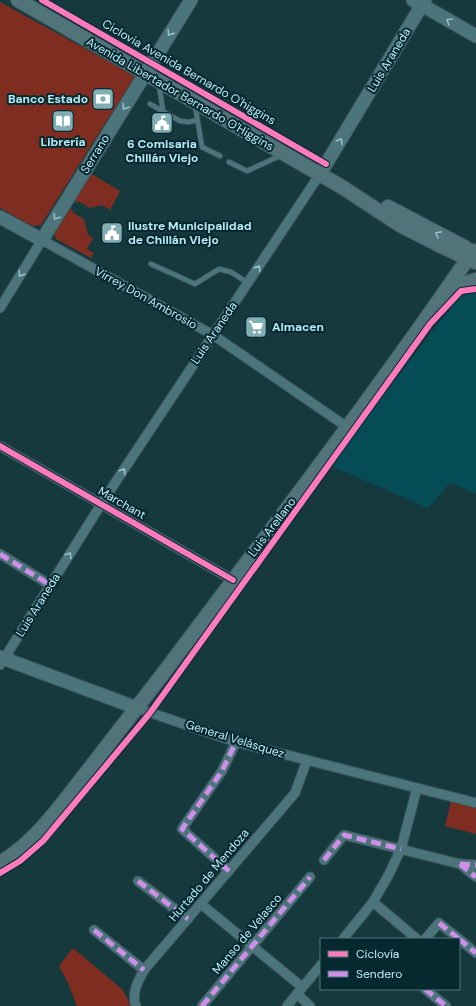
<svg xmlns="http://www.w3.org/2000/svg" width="476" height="1006" viewBox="0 0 476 1006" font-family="'DM Sans',sans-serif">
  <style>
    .built { fill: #064c57 }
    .green { fill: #7e2d20 }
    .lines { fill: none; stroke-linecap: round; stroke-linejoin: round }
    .lane-casing { stroke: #3a555b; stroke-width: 6 }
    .street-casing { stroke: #3a555b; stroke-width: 11 }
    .secondary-casing { stroke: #3a555b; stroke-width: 15 }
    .primary-casing { stroke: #3a555b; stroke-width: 16 }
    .lane { stroke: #4c747b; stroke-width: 4.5 }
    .street { stroke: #4c747b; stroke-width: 9 }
    .secondary { stroke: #4c747b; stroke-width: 13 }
    .primary { stroke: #50747a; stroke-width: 14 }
    .quiet { stroke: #ce8fe9; stroke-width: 5; stroke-dasharray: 10 5; stroke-linecap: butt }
    .cycleway-casing { stroke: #062930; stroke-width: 8 }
    .cycleway { stroke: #fd7abc; stroke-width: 6 }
    .oneway { stroke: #94c1ca }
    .oneway2 { stroke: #96c1ca }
    .labels { text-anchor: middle; stroke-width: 4; stroke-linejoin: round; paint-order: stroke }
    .street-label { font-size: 12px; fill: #bbebf5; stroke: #062930 }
    .poi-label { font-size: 12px; font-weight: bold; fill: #bbebf5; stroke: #062930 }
  </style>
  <rect width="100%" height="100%" fill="#16393e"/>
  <!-- built -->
  <path class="built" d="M476 286V494L450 483 428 508 331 466 433 330 459 298Z"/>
  <!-- green -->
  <g class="green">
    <path d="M0 2 135 76 41 225 32 226 0 208Z"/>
    <path d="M90 173 120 191 110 210 102 205 90 208 78 201 77 203 72 200Z"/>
    <path d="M68 207 73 210 72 212 84 219 88 235 93 238 87 249 94 253 91 258 56 239 53 230Z"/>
    <path d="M451 800 476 806V834L445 826Z"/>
    <path d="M73 948 123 990 131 1006H77L68 983 59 966Z"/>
  </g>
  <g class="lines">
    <!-- lane casing -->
    <g class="lane-casing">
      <g id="lane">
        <path d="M159 85 163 111"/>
        <path d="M150 104 180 121 189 122 197 120"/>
        <path d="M195 105 202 147 220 156"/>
        <path d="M229 162 247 171 282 155"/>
        <path d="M151 264 195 284 219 269 231 272 248 283"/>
      </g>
    </g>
    <!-- street casing -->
    <g class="street-casing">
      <g id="street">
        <path d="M0 308 42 240 213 335 347 427"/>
        <path d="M0 446 233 580"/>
        <path d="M0 554 50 585"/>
        <path d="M0 665 107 495 320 174"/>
        <path d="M137 708 236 742 476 803"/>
        <path d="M324 860 344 835 460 864 476 865"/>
        <path d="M460 864 476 877"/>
        <path d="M229 871 182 829 222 771 236 742"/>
        <path d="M138 881 188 919"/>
        <path d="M373 902 417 939"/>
        <path d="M201 904 302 987"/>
        <path d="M94 930 144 970"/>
        <path d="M343 939 373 902 388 876 401 849 417 788"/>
        <path d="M425 939 439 923 459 939"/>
        <path d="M459 939 476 953"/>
        <path d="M425 989 446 1006"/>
        <path d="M297 994 310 1006"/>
        <path d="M136 1006C131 994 138 981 144 970L295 793 307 760"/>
        <path d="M202 1006 310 877"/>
        <path d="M287 1006 321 965"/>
      </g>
    </g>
    <!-- secondary casing -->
    <g class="secondary-casing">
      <g id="secondary">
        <path d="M413 0 476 36"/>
        <path d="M320 174 425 0"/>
        <path d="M0 217 42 240 191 0"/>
        <path d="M0 657 137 708"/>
      </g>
    </g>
    <!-- primary casing -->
    <g class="primary-casing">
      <g id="primary">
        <path d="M18 0 342 187 400 225 437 244 475 262"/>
        <path d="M388 207 466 248"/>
        <path d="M447 292 466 283 476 280"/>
        <path d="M0 863C35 842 58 809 83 777 109 743 136 709 162 675 267 535 374 396 473 251"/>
      </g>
    </g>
    <!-- lane -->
    <use href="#lane" class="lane"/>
    <!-- street -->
    <use href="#street" class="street"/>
    <!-- secondary -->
    <use href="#secondary" class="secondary"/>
    <!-- primary -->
    <use href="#primary" class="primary"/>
    <!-- quiet -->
    <g class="quiet">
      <path d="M0 554 50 585"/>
      <path d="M324 860 344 835 401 849"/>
      <path d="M460 864 476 877"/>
      <path d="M460 864 476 865"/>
      <path d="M229 871 182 829 222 771 236 742"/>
      <path d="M138 881 188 919"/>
      <path d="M439 923 459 939"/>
      <path d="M94 930 144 970"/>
      <path d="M459 939 476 953"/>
      <path d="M425 989 446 1006"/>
      <path d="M202 1006 310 877"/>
    </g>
    <!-- cycleway casing -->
    <g class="cycleway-casing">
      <g id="cycleway">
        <path d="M42 0 326 164"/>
        <path d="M0 446 233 580"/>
        <path d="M0 873 20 861 43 841 150 713 430 324 461 291 476 289"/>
      </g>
    </g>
    <!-- cycleway -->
    <use href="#cycleway" class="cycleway"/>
  </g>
  <!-- one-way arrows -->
  <defs><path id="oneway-chevron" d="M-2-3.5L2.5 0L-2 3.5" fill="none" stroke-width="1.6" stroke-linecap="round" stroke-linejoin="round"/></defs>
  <g class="oneway">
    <use href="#oneway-chevron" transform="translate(449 21) rotate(-150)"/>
    <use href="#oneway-chevron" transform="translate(170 33) rotate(122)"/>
    <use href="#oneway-chevron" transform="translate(125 107) rotate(122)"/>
    <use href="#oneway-chevron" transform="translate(340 141) rotate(-59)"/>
    <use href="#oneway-chevron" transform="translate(56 217) rotate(122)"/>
    <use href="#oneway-chevron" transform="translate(258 268) rotate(-56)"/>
    <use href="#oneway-chevron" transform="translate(21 274) rotate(122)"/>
    <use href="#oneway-chevron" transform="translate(123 471) rotate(-57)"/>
    <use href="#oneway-chevron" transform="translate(69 555) rotate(-58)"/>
  </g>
  <use class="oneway2" href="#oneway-chevron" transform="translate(438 234) rotate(-152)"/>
  <!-- icons -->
  <defs>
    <g id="bank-square" transform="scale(1.15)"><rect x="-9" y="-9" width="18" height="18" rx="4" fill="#81adb5" stroke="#062930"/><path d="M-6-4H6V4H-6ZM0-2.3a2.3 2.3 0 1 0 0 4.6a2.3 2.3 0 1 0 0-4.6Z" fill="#fff"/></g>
    <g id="library-square" transform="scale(1.15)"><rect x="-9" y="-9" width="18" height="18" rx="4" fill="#81adb5" stroke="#062930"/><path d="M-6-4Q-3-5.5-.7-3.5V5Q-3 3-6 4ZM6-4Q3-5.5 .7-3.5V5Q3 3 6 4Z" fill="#fff"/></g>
    <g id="civic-square" transform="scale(1.15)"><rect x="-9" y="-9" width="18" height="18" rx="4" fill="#81adb5" stroke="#062930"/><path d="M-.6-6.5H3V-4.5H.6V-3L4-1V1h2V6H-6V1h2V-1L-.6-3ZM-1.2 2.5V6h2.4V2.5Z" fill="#fff"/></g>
    <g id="supermarket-square" transform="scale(1.15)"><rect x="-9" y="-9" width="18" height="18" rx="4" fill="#81adb5" stroke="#062930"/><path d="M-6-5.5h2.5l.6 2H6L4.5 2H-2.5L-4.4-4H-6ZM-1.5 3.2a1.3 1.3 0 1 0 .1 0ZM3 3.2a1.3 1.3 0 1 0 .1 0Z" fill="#fff"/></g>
  </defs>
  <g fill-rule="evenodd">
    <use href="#bank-square" x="103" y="99"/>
    <use href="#library-square" x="63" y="121"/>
    <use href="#civic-square" x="162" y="123"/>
    <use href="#civic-square" x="112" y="233"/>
    <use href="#supermarket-square" x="256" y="327"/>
  </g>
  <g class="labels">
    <!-- street labels -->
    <g class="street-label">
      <text transform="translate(389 60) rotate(-59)" y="4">Luis Araneda</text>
      <text transform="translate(189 72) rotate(30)" y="4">Ciclovia Avenida Bernardo O'higgins</text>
      <text transform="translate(180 94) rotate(30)" y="4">Avenida Libertador Bernardo O'Higgins</text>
      <text transform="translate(95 154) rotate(-58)" y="4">Serrano</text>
      <text transform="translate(146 298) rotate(29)" y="4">Virrey Don Ambrosio</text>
      <text transform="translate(214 333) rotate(-56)" y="4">Luis Araneda</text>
      <text transform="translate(122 503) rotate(30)" y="4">Marchant</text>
      <text transform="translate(272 527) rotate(-53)" y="4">Luis Arellano</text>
      <text transform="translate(38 605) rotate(-58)" y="4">Luis Araneda</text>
      <text transform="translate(235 739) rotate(17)" y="4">General Velásquez</text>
      <text transform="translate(209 875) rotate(-50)" y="4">Hurtado de Mendoza</text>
      <text transform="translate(247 934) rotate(-50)" y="4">Manso de Velasco</text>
    </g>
    <!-- poi labels -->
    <g class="poi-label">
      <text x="88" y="103" text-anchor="end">Banco Estado</text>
      <text x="63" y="146">Librería</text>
      <text x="162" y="148">6 Comisaria<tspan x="162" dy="14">Chillán Viejo</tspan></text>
      <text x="128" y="230" text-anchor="start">Ilustre Municipalidad<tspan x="128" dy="14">de Chillán Viejo</tspan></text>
      <text x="272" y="331" text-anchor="start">Almacen</text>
    </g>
  </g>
  <!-- legend -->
  <rect x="320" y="938" width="140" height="52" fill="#062930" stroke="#4e777f"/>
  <rect x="328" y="951" width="20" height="6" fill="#fd7abc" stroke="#4e777f"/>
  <text x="356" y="958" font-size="12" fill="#bbebf5">Ciclovía</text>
  <rect x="328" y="971" width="20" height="6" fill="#ce8fe9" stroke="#4e777f"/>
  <text x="356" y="978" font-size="12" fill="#bbebf5">Sendero</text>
</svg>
